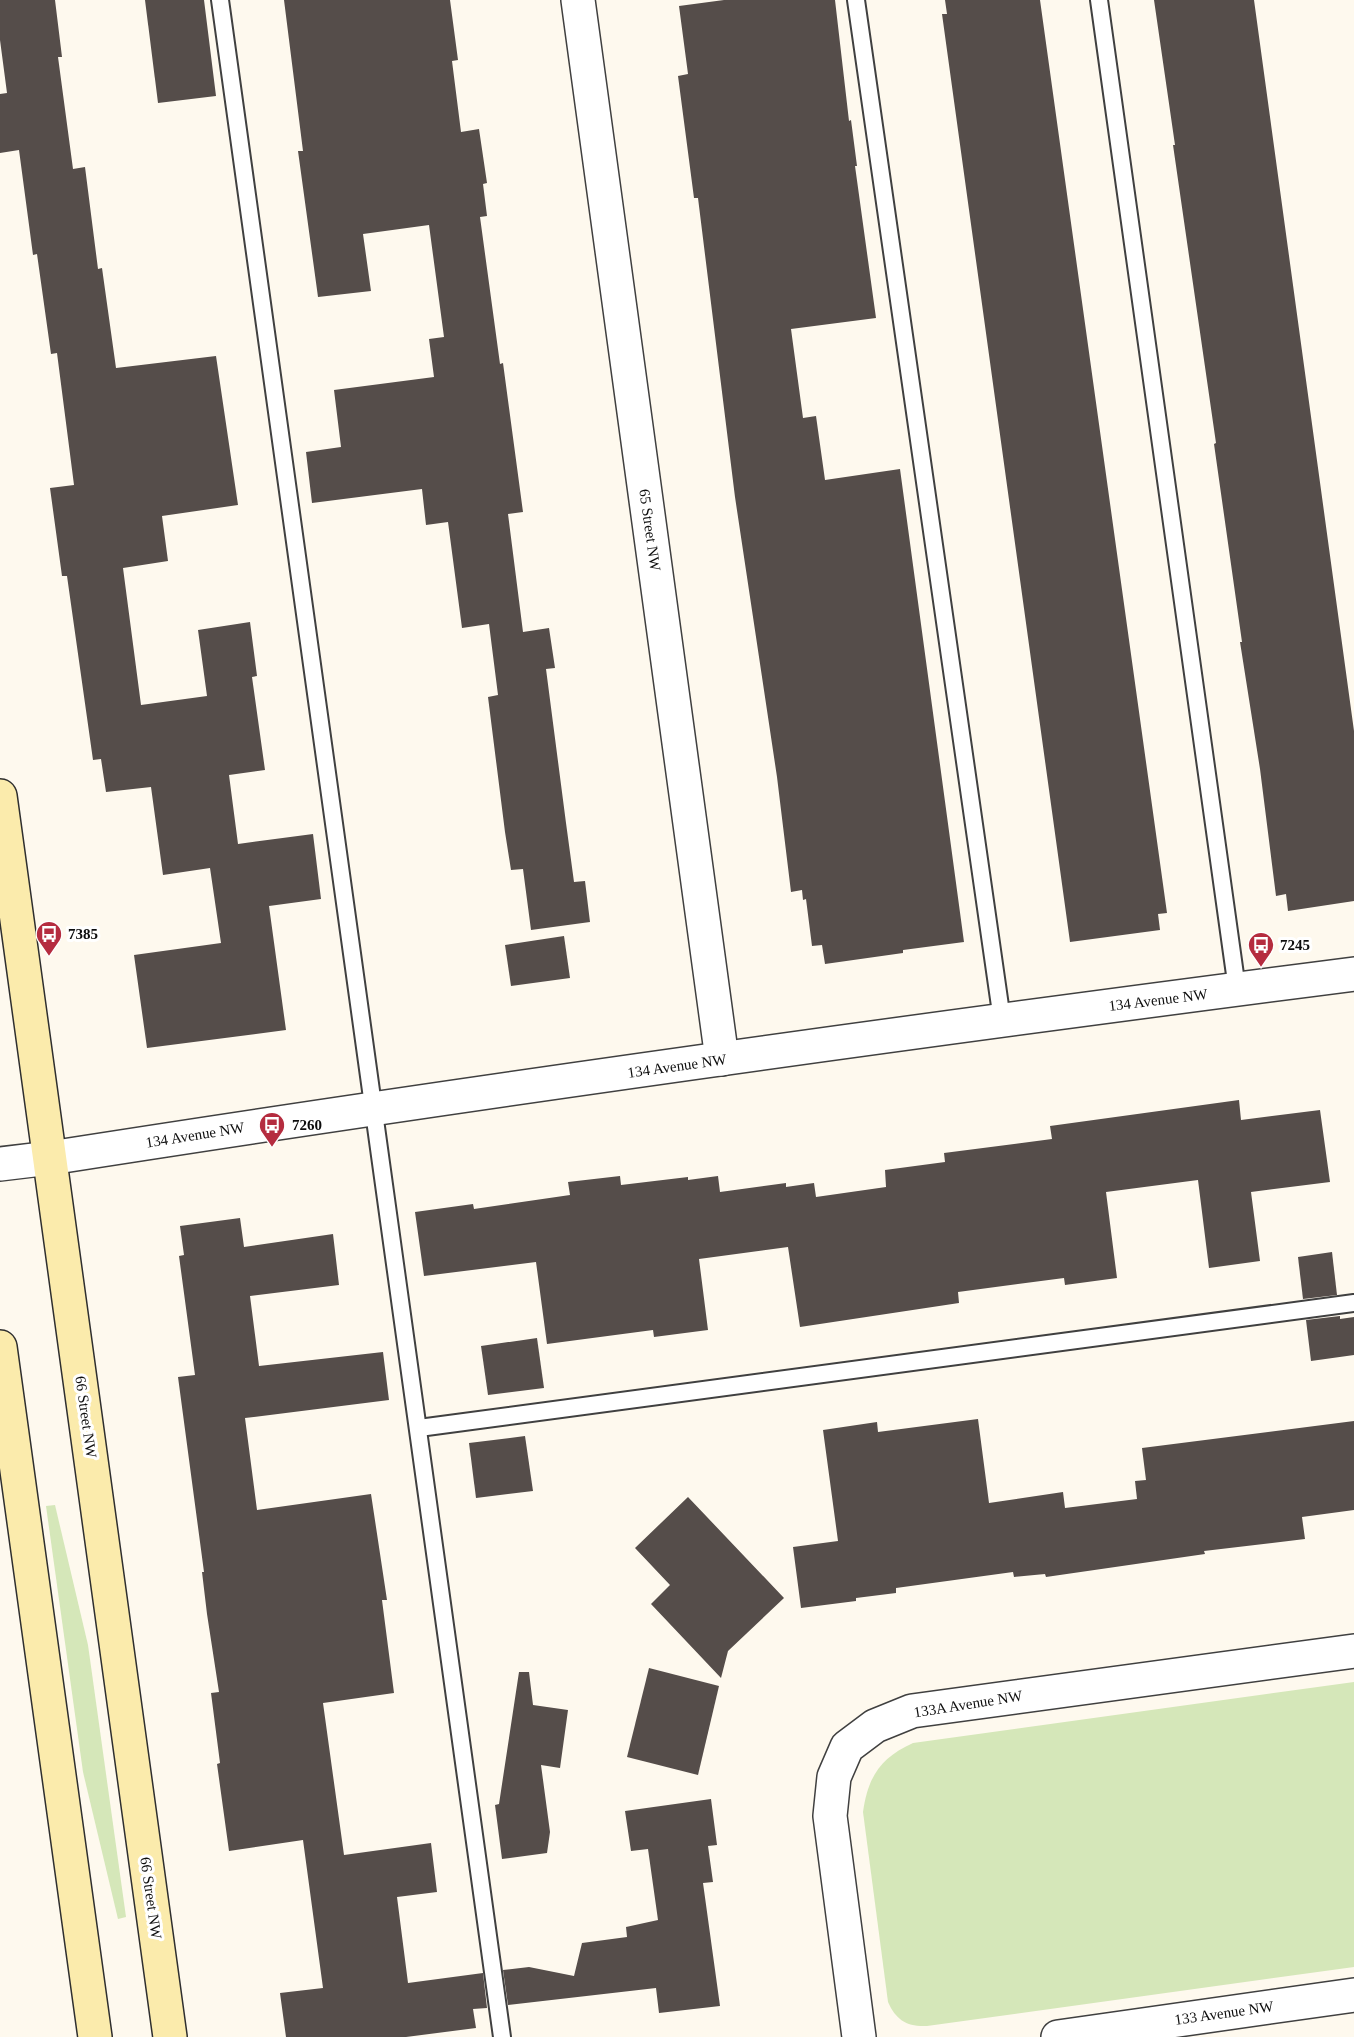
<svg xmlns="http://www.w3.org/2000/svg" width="1354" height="2037" viewBox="0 0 1354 2037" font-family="Georgia,serif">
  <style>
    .green { fill: #d5e7b9 }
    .building { fill: #554d4a }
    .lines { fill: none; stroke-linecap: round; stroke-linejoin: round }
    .service-casing { stroke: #404040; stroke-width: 20 }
    .minor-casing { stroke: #404040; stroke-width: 36 }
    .tertiary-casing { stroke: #404040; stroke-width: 36 }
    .secondary-casing { stroke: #2f2f2f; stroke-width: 36 }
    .service { stroke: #fff; stroke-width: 16 }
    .minor { stroke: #fff; stroke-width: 33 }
    .tertiary { stroke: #fff; stroke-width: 33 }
    .secondary { stroke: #fbebac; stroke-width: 33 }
    .labels { text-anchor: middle; stroke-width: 6; stroke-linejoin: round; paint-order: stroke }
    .street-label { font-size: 15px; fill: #0d0d0d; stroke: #fff }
    .poi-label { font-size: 15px; font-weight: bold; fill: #0d0d0d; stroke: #fff; text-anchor: start }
  </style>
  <rect width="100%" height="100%" fill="#fef9ee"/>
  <!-- green -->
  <g class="green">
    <path d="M55 1505 88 1645 126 1917 118 1919 83 1772 46 1506Z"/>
    <path d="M1354 1682V1967L927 2026C907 2027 896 2020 888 2002L863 1812C868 1777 880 1758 913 1743Z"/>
  </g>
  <!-- building -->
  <g class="building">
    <path d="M0 0H55L62 57H58L73 169 85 167 98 269 102 268 116 368 216 356 238 505 162 516 168 561 123 568 141 705 207 696 198 630 250 622 257 676 252 677 265 770 229 775 238 844 313 834 321 899 269 906 286 1030 147 1048 134 955 221 943 210 868 163 875 151 787 106 792 101 759 93 760 67 576H62L50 488 74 485 57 353 51 354 37 254 33 255 19 150 0 153V94L7 93 0 40Z"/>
    <path d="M145 0H204L216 96 158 103Z"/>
    <path d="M284 0H450L458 60 452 61 461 132 479 129 487 183 483 184 487 216 480 217 500 364 503 363 523 512 508 514 523 632 549 628 555 668 546 669 566 823 574 882 585 881 590 922 531 930 523 869 511 870 505 832 488 697 498 695 489 624 462 628 448 522 426 525 422 489 312 503 306 452 341 447 334 390 434 377 429 339 444 337 429 225 363 234 371 291 318 297 298 151H303Z"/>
    <path d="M724 0H835L849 121 851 120 857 166H855L876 318 791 329 803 418 816 416 825 480 900 469 964 942 903 950V953L825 964 822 945 812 946 806 899 803 900 802 890 791 892 777 777 735 497 698 198H694L678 76 688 74 679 6Z"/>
    <path d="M945 0H1040L1167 913 1158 914 1160 930 1070 942 942 14H947Z"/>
    <path d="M1154 0H1254L1354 731V901L1288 911 1286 894 1276 896 1260 769 1240 642H1242L1214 444 1216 443 1173 145H1175Z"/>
    <path d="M564 936 570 978 511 986 505 945Z"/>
    <path d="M1239 1100 1241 1120 1320 1110 1330 1182 1251 1192 1260 1261 1209 1268 1198 1180 1106 1192 1117 1278 1065 1285 1064 1278 958 1292 959 1303 800 1327 788 1247 699 1259 708 1330 654 1337 653 1330 547 1344 536 1262 424 1276 415 1212 473 1204 474 1209 570 1195 568 1182 620 1176 621 1185 688 1177V1180L718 1176 720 1192 786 1183V1187L814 1183 816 1197 886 1187 885 1170 945 1162 944 1153 1052 1139 1050 1126Z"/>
    <path d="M240 1218 244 1247 333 1234 339 1285 250 1296 259 1366 383 1352 389 1400 245 1418 257 1510 371 1494 387 1600H382L394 1693 323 1703 344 1855 431 1843 437 1892 397 1897 408 1983 483 1973 487 2008 473 2009 476 2028 406 2037H286L280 1993 323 1988 303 1840 229 1851 217 1764 220 1763 211 1693 219 1692 207 1614 202 1572H204L178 1377 195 1375 179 1256 184 1255 180 1226Z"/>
    <path d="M1332 1252 1337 1295 1303 1299 1298 1257Z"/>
    <path d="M1340 1316V1319L1354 1317V1355L1311 1361 1306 1320Z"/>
    <path d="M537 1338 544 1388 488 1395 481 1346Z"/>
    <path d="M978 1419 989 1503 1063 1492 1065 1508 1137 1499 1135 1481 1146 1480 1142 1448 1354 1421V1510L1302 1517 1305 1539 1204 1551 1205 1554 1046 1577 1045 1574 1014 1577 1013 1572 896 1588V1593L856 1598V1601L801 1608 793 1547 838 1541 823 1430 877 1422 878 1432Z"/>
    <path d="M525 1436 533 1491 476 1498 469 1443Z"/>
    <path d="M688 1497 784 1598 728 1651 721 1678 651 1604 670 1585 635 1548Z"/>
    <path d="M649 1668 719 1686 698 1775 627 1757Z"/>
    <path d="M519 1672H529L533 1705 568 1710 560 1768 541 1765 550 1832 547 1853 502 1859 495 1805 499 1804Z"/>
    <path d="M711 1799 717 1845 708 1846 713 1882 703 1883 720 2006 659 2013 656 1988 508 2005 503 1970 529 1967 574 1976 582 1943 627 1937 626 1927 658 1920 648 1849 631 1851 625 1811Z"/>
  </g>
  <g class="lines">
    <!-- service casing -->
    <g class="service-casing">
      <g id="service">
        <path d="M220 0 502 2037"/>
        <path d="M856 0 1002 1020"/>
        <path d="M1099 0 1237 989"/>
        <path d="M419 1428 1354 1303"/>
      </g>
    </g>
    <!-- minor casing -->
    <g class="minor-casing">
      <g id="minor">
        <path d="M578 0 722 1059"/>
        <path d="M859 2037 830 1816 834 1777 847 1747 875 1726 912 1711 1354 1651"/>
        <path d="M1058 2037 1354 1995"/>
      </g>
    </g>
    <!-- tertiary casing -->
    <g class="tertiary-casing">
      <path id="tertiary" d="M0 1164 50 1158C484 1090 919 1030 1354 974"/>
    </g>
    <!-- secondary casing -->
    <g class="secondary-casing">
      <g id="secondary">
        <path d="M0 796 170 2037"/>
        <path d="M0 1347 95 2037"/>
      </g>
    </g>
    <!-- service -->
    <use href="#service" class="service"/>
    <!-- minor -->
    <use href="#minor" class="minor"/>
    <!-- tertiary -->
    <use href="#tertiary" class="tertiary"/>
    <!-- secondary -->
    <use href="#secondary" class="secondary"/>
  </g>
  <!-- icons -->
  <defs>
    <g id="bus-pin" transform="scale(1.35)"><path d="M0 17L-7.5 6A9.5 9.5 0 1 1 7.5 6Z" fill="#b52c3f" stroke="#fff"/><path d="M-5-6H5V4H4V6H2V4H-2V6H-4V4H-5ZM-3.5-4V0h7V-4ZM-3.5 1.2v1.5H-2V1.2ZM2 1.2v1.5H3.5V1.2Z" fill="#fff"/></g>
  </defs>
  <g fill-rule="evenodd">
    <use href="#bus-pin" x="49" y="934"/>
    <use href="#bus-pin" x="1261" y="945"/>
    <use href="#bus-pin" x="272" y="1125"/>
  </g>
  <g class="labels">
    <!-- street labels -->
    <g class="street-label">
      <text transform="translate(650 530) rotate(82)" y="5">65 Street NW</text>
      <text transform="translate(1158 1000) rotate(-7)" y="5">134 Avenue NW</text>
      <text transform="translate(677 1066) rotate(-8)" y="5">134 Avenue NW</text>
      <text transform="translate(195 1135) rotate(-9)" y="5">134 Avenue NW</text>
      <text transform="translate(86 1417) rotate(82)" y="5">66 Street NW</text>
      <text transform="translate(968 1704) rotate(-9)" y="5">133A Avenue NW</text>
      <text transform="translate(151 1898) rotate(82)" y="5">66 Street NW</text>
      <text transform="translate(1224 2013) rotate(-8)" y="5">133 Avenue NW</text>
    </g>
    <!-- poi labels -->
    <g class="poi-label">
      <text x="68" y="939">7385</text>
      <text x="1280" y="950">7245</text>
      <text x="292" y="1130">7260</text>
    </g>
  </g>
</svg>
